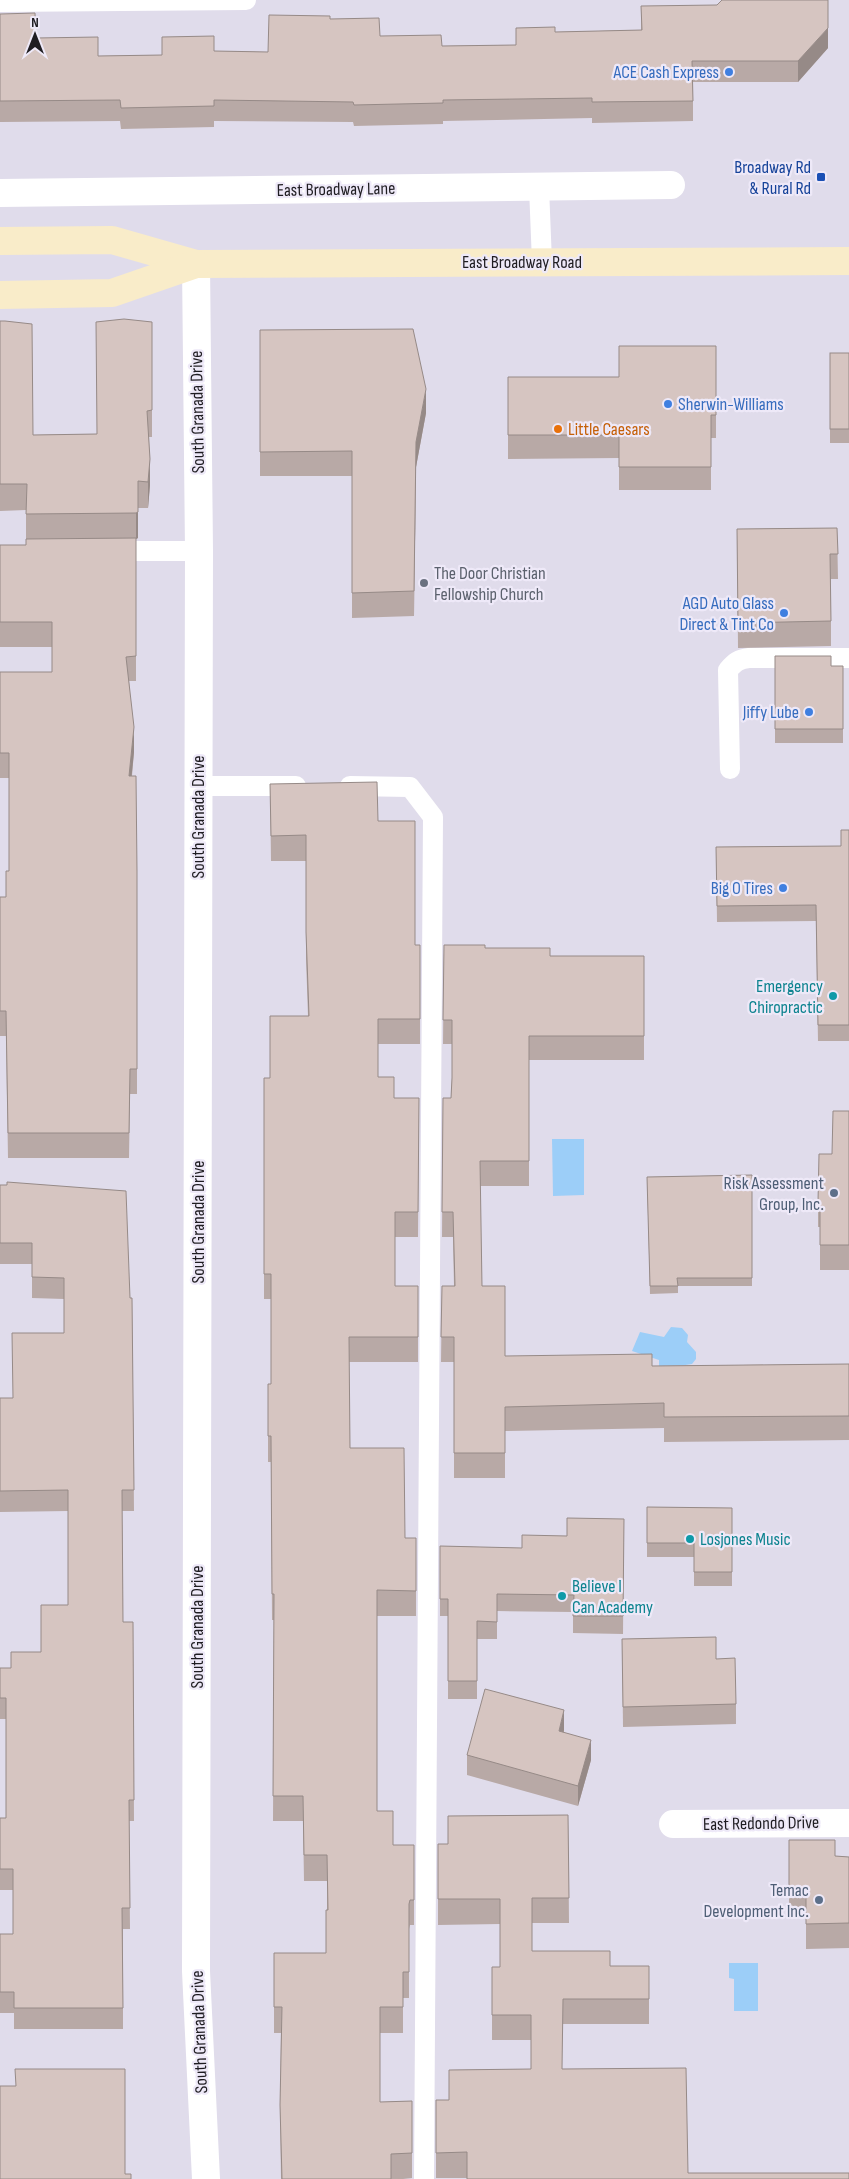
<svg xmlns="http://www.w3.org/2000/svg" width="849" height="2179" viewBox="0 0 849 2179" font-family="'Sofia Sans Condensed',sans-serif">
  <style>
    .water { fill: #9ccef8 }
    .lines { fill: none; stroke-linecap: round; stroke-linejoin: round }
    .lane { stroke: #fff; stroke-width: 20 }
    .street { stroke: #fff; stroke-width: 28 }
    .secondary { stroke: #f9ecc9; stroke-width: 28 }
    .wall { fill: #b8a9a6 }
    .shaded-wall { fill: #968a87 }
    .building { fill: #d6c5c1; stroke: #968a87 }
    .shop-dot { fill: #3f7fe0; stroke: #eee9f8; stroke-width: 2 }
    .transit-dot { fill: #1a4fb4; stroke: #eee9f8; stroke-width: 2 }
    .food-dot { fill: #e8710a; stroke: #eee9f8; stroke-width: 2 }
    .worship-dot { fill: #6b7280; stroke: #eee9f8; stroke-width: 2 }
    .culture-dot { fill: #0f9aa8; stroke: #eee9f8; stroke-width: 2 }
    .service-dot { fill: #5c6f8a; stroke: #eee9f8; stroke-width: 2 }
    .labels { text-anchor: middle; stroke-width: 4.5; stroke-linejoin: round; paint-order: stroke }
    .shop-label { font-size: 18px; fill: #366cbe; stroke: #eee9f8; text-anchor: end }
    .transit-label { font-size: 18px; fill: #164399; stroke: #eee9f8; text-anchor: end }
    .street-label { font-size: 18px; fill: #1f1d22; stroke: #eee9f8 }
    .food-label { font-size: 18px; fill: #c56008; stroke: #eee9f8; text-anchor: start }
    .worship-label { font-size: 18px; fill: #5b616d; stroke: #eee9f8; text-anchor: start }
    .culture-label { font-size: 18px; fill: #0d838f; stroke: #eee9f8; text-anchor: start }
    .service-label { font-size: 18px; fill: #4e5e75; stroke: #eee9f8; text-anchor: end }
  </style>
  <rect width="100%" height="100%" fill="#e0dceb"/>
  <!-- water -->
  <g class="water">
    <path d="M552 1139H584V1195L553 1196Z"/>
    <path d="M671 1327 682 1328 688 1335 687 1342 696 1352V1359L692 1364 679 1366V1368L659 1367V1360L632 1351 640 1332 664 1337Z"/>
    <path d="M729 1963H758V2011H734V1979L729 1978Z"/>
  </g>
  <g class="lines">
    <!-- lane -->
    <g class="lane">
      <path d="M0 2 246 0"/>
      <path d="M539 187 542 262"/>
      <path d="M109 551H199"/>
      <path d="M730 769 728 670C735 662 739 659 749 658H849"/>
      <path d="M198 786H296"/>
      <path d="M350 786 410 787 433 817 424 2179"/>
    </g>
    <!-- street -->
    <g class="street">
      <path d="M0 193 671 185"/>
      <path d="M196 264 199 551 196 1971 206 2179"/>
      <path d="M673 1824 849 1823"/>
    </g>
    <!-- secondary -->
    <g class="secondary">
      <path d="M0 241 112 240 196 264 849 261"/>
      <path d="M0 295 112 293 196 264"/>
    </g>
  </g>
  <!-- wall -->
  <g class="wall">
    <path d="M641 6 828 48 798 82H693V121L592 123V118L443 121V124L354 126 353 122 214 121V127L121 129 120 121 0 122V14L36 38 98 56 162 55 214 51 268 52 330 19 380 36 442 46 516 45 555 32 641 30Z"/>
    <path d="M0 321 33 435 97 434 152 322V437H149L150 485 148 508H138V538L136 539V681H129L134 752 132 776 137 871V1094H130L129 1158H8L6 1036H0V897H6L9 871V778H0V672H52V647H0V545H26V510L0 511Z"/>
    <path d="M260 330 426 413 416 467 414 616 352 618V476H260Z"/>
    <path d="M716 346V438H711V490H619V458L508 459V377H619Z"/>
    <rect x="830" y="353" width="19" height="90"/>
    <path d="M837 528 838 579H831V646L738 648 737 529Z"/>
    <path d="M775 656 831 666H843V743H775Z"/>
    <path d="M270 784 378 821 415 945H420V1044H378V1077L394 1098H419L418 1237H395V1286H418V1362H349L350 1448 405 1538H416V1616H377V1811L393 1845H414V1925H410L409 1929V1998H403V2033H380V2102L412 2101V2178L403 2179H281L280 2105 281 2033H274V1953H326L327 1910V1881H304L303 1821H273L274 1620H272L271 1462H268V1409L271 1384V1299H264V1078H270L308 1016 306 958V861H271Z"/>
    <path d="M849 830V1041H818L816 921 717 922 716 847 841 846Z"/>
    <path d="M444 945 485 948 550 956H644V1060H529V1186H480L482 1286 505 1356 652 1366 849 1364V1440L664 1442V1428L505 1431V1478H454V1362H441L442 1286H454L453 1237H442L443 1098H451L452 1078V1044H443Z"/>
    <path d="M849 1111V1270H820V1227H818V1202L832 1154Z"/>
    <path d="M752 1175V1286H678V1293L650 1294 647 1177Z"/>
    <path d="M0 1185 130 1298H132L134 1511H122L123 1622H133L134 1821H129L130 1929H123V2029H14V2013H0V1934H13V1890H0V1818H6V1719H0V1668H11L41 1652 68 1605V1511L0 1512V1398H13L64 1333V1299L32 1298V1264H0Z"/>
    <path d="M647 1507 732 1508V1586H694V1557H647Z"/>
    <path d="M624 1519 623 1634 573 1633V1612L497 1611V1639H477V1699H448V1616H440V1546L522 1548 567 1536Z"/>
    <path d="M622 1639 716 1659 736 1704V1724L623 1727Z"/>
    <path d="M564 1730V1732L591 1760 578 1806 467 1775V1755Z"/>
    <path d="M568 1815 569 1923H532V1951L610 1966H649V2024H563L467 2178H436V2100H449V2070L531 2069V2040H492V1967H500V1924L438 1925V1844H448V1816Z"/>
    <path d="M789 1840 835 1856 849 1857V1948L806 1949V1918H789Z"/>
  </g>
  <!-- shaded-wall -->
  <g class="shaded-wall">
    <path d="M828 28V48L798 82V61Z"/>
    <path d="M426 389V413L416 467 414 616 416 442Z"/>
    <path d="M150 459V485L148 508V482Z"/>
    <path d="M138 512V538L136 539V513Z"/>
    <path d="M134 727V752L129 801V776Z"/>
    <path d="M564 1710V1730L559 1751V1731Z"/>
    <path d="M591 1740V1760L578 1806V1786Z"/>
  </g>
  <!-- building -->
  <g class="building">
    <path d="M722 0H828V28L798 61H692L693 101 592 102V98L443 100V103L354 105 353 102 214 100V106L121 108 120 100 0 101V14L35 13 36 38 98 37V56L162 55V37L214 36V51L268 52 269 15 330 16V19L379 18 380 36 441 35 442 46 516 45V28L555 27V32L642 30 641 6 717 5Z"/>
    <path d="M124 319 152 322V410L147 411 150 459 148 482 138 481V512L136 513 26 514 27 484H0V321H5L32 324 33 435 97 434 96 322Z"/>
    <path d="M413 329 426 389 416 442 414 591 352 593V451L260 452V330Z"/>
    <path d="M619 346H716V415H711V467H619V435H508V377H619Z"/>
    <rect x="830" y="353" width="19" height="76"/>
    <path d="M837 528 838 554H830L831 621 738 623 737 529Z"/>
    <path d="M136 538V656L126 657 134 727 129 776H136L137 871V1069H130L129 1133H8L6 1011H0V897H6V871H9V753H0V672H52V622H0V545H26V539Z"/>
    <path d="M775 656H831V666H843V729H775Z"/>
    <path d="M377 782 378 821H415V945H420V1019H378V1077H394V1098H419L418 1212H395V1286H418V1337H349L350 1448H404L405 1538H416V1591L377 1590V1811H393V1845H414V1900H410L409 1904V1972H403V2007H380V2102L412 2101V2153L391 2154V2179H282L280 2105 282 2007H274V1953H326V1910H328L327 1855H304L303 1796H273L274 1594H272L271 1436H268V1384H271V1274H264V1078H270V1016H309L306 932V835L271 836 270 784Z"/>
    <path d="M841 830H849V1025H818L816 905 717 906 716 847 841 846Z"/>
    <path d="M444 945H485V948H550V956H644V1036H529V1161H480L482 1286H505V1356L652 1354V1366L849 1364V1416L664 1417V1403L505 1407V1453H454V1337H441L442 1286H455L453 1212H442L443 1098H451L452 1078V1020H443Z"/>
    <path d="M833 1111H849V1245H820V1202H818L819 1154H832Z"/>
    <path d="M752 1175V1278H677L678 1286H650L647 1177Z"/>
    <path d="M7 1182 126 1191 130 1298H132L134 1490H122L123 1622H133L134 1800H129L130 1908H122L123 2008H14V1992H0V1934H13V1869H0V1818H6V1698H0V1668H11V1652H41V1605H68V1490L0 1491V1398H13L12 1333H64V1278L32 1277V1243H0V1185H7Z"/>
    <path d="M647 1507 732 1508V1572H694V1543H647Z"/>
    <path d="M567 1518 624 1519 623 1616H573L574 1595 497 1594V1622L477 1621V1681H448V1599H440V1546L522 1548V1535L567 1536Z"/>
    <path d="M716 1637V1659L735 1658 736 1704 623 1707 622 1639Z"/>
    <path d="M485 1689 564 1710 559 1731 591 1740 578 1786 467 1755Z"/>
    <path d="M568 1815 569 1898H532V1951H610V1966H649V1999H563L562 2069 686 2068 688 2173H849V2179H467V2152L436 2153V2100H449V2070L531 2069V2015H492V1967H500V1899H438V1844H448V1816Z"/>
    <path d="M789 1840H835V1856L849 1857V1923L806 1924V1893H789Z"/>
    <path d="M15 2069H125V2174H131V2179H0V2086H16Z"/>
  </g>
  <!-- markers -->
  <g class="shop-dot">
    <circle cx="729" cy="72" r="5"/>
    <circle cx="668" cy="404" r="5"/>
    <circle cx="784" cy="613" r="5"/>
    <circle cx="809" cy="712" r="5"/>
    <circle cx="783" cy="888" r="5"/>
  </g>
  <rect class="transit-dot" x="816" y="172" width="10" height="10" rx="2.5"/>
  <circle class="food-dot" cx="558" cy="429" r="5"/>
  <circle class="worship-dot" cx="424" cy="583" r="5"/>
  <g class="culture-dot">
    <circle cx="833" cy="996" r="5"/>
    <circle cx="690" cy="1539" r="5"/>
    <circle cx="562" cy="1596" r="5"/>
  </g>
  <g class="service-dot">
    <circle cx="834" cy="1193" r="5"/>
    <circle cx="819" cy="1900" r="5"/>
  </g>
  <g class="labels">
    <!-- shop labels -->
    <g class="shop-label">
      <text x="719" y="78">ACE Cash Express</text>
      <text x="678" y="410" text-anchor="start">Sherwin-Williams</text>
      <text x="774" y="609">AGD Auto Glass<tspan x="774" dy="21">Direct &amp; Tint Co</tspan></text>
      <text x="799" y="718">Jiffy Lube</text>
      <text x="773" y="894">Big O Tires</text>
    </g>
    <!-- transit labels -->
    <g class="transit-label">
      <text x="811" y="173">Broadway Rd<tspan x="811" dy="21">&amp; Rural Rd</tspan></text>
    </g>
    <!-- street labels -->
    <g class="street-label">
      <text transform="translate(336 189) rotate(-1)" y="6">East Broadway Lane</text>
      <text x="522" y="268">East Broadway Road</text>
      <text transform="translate(197 412) rotate(-91)" y="6">South Granada Drive</text>
      <text transform="translate(198 817) rotate(-90)" y="6">South Granada Drive</text>
      <text transform="translate(198 1222) rotate(-90)" y="6">South Granada Drive</text>
      <text transform="translate(197 1627) rotate(-90)" y="6">South Granada Drive</text>
      <text transform="translate(761 1823) rotate(-1)" y="6">East Redondo Drive</text>
      <text transform="translate(199 2032) rotate(-92)" y="6">South Granada Drive</text>
    </g>
    <!-- food labels -->
    <g class="food-label">
      <text x="568" y="435">Little Caesars</text>
    </g>
    <!-- worship labels -->
    <g class="worship-label">
      <text x="434" y="579">The Door Christian<tspan x="434" dy="21">Fellowship Church</tspan></text>
    </g>
    <!-- culture labels -->
    <g class="culture-label">
      <text x="823" y="992" text-anchor="end">Emergency<tspan x="823" dy="21">Chiropractic</tspan></text>
      <text x="700" y="1545">Losjones Music</text>
      <text x="572" y="1592">Believe I<tspan x="572" dy="21">Can Academy</tspan></text>
    </g>
    <!-- service labels -->
    <g class="service-label">
      <text x="824" y="1189">Risk Assessment<tspan x="824" dy="21">Group, Inc.</tspan></text>
      <text x="809" y="1896">Temac<tspan x="809" dy="21">Development Inc.</tspan></text>
    </g>
  </g>
  <!-- north arrow -->
  <g transform="translate(35 35)" stroke="#eee9f8" stroke-width="4" paint-order="stroke">
  <path d="M0-4L9 19L0 12L-9 19Z" fill="#1f1d22"/>
  <text y="-8" font-size="14" font-weight="bold" text-anchor="middle" fill="#1f1d22">N</text>
  </g>
</svg>
